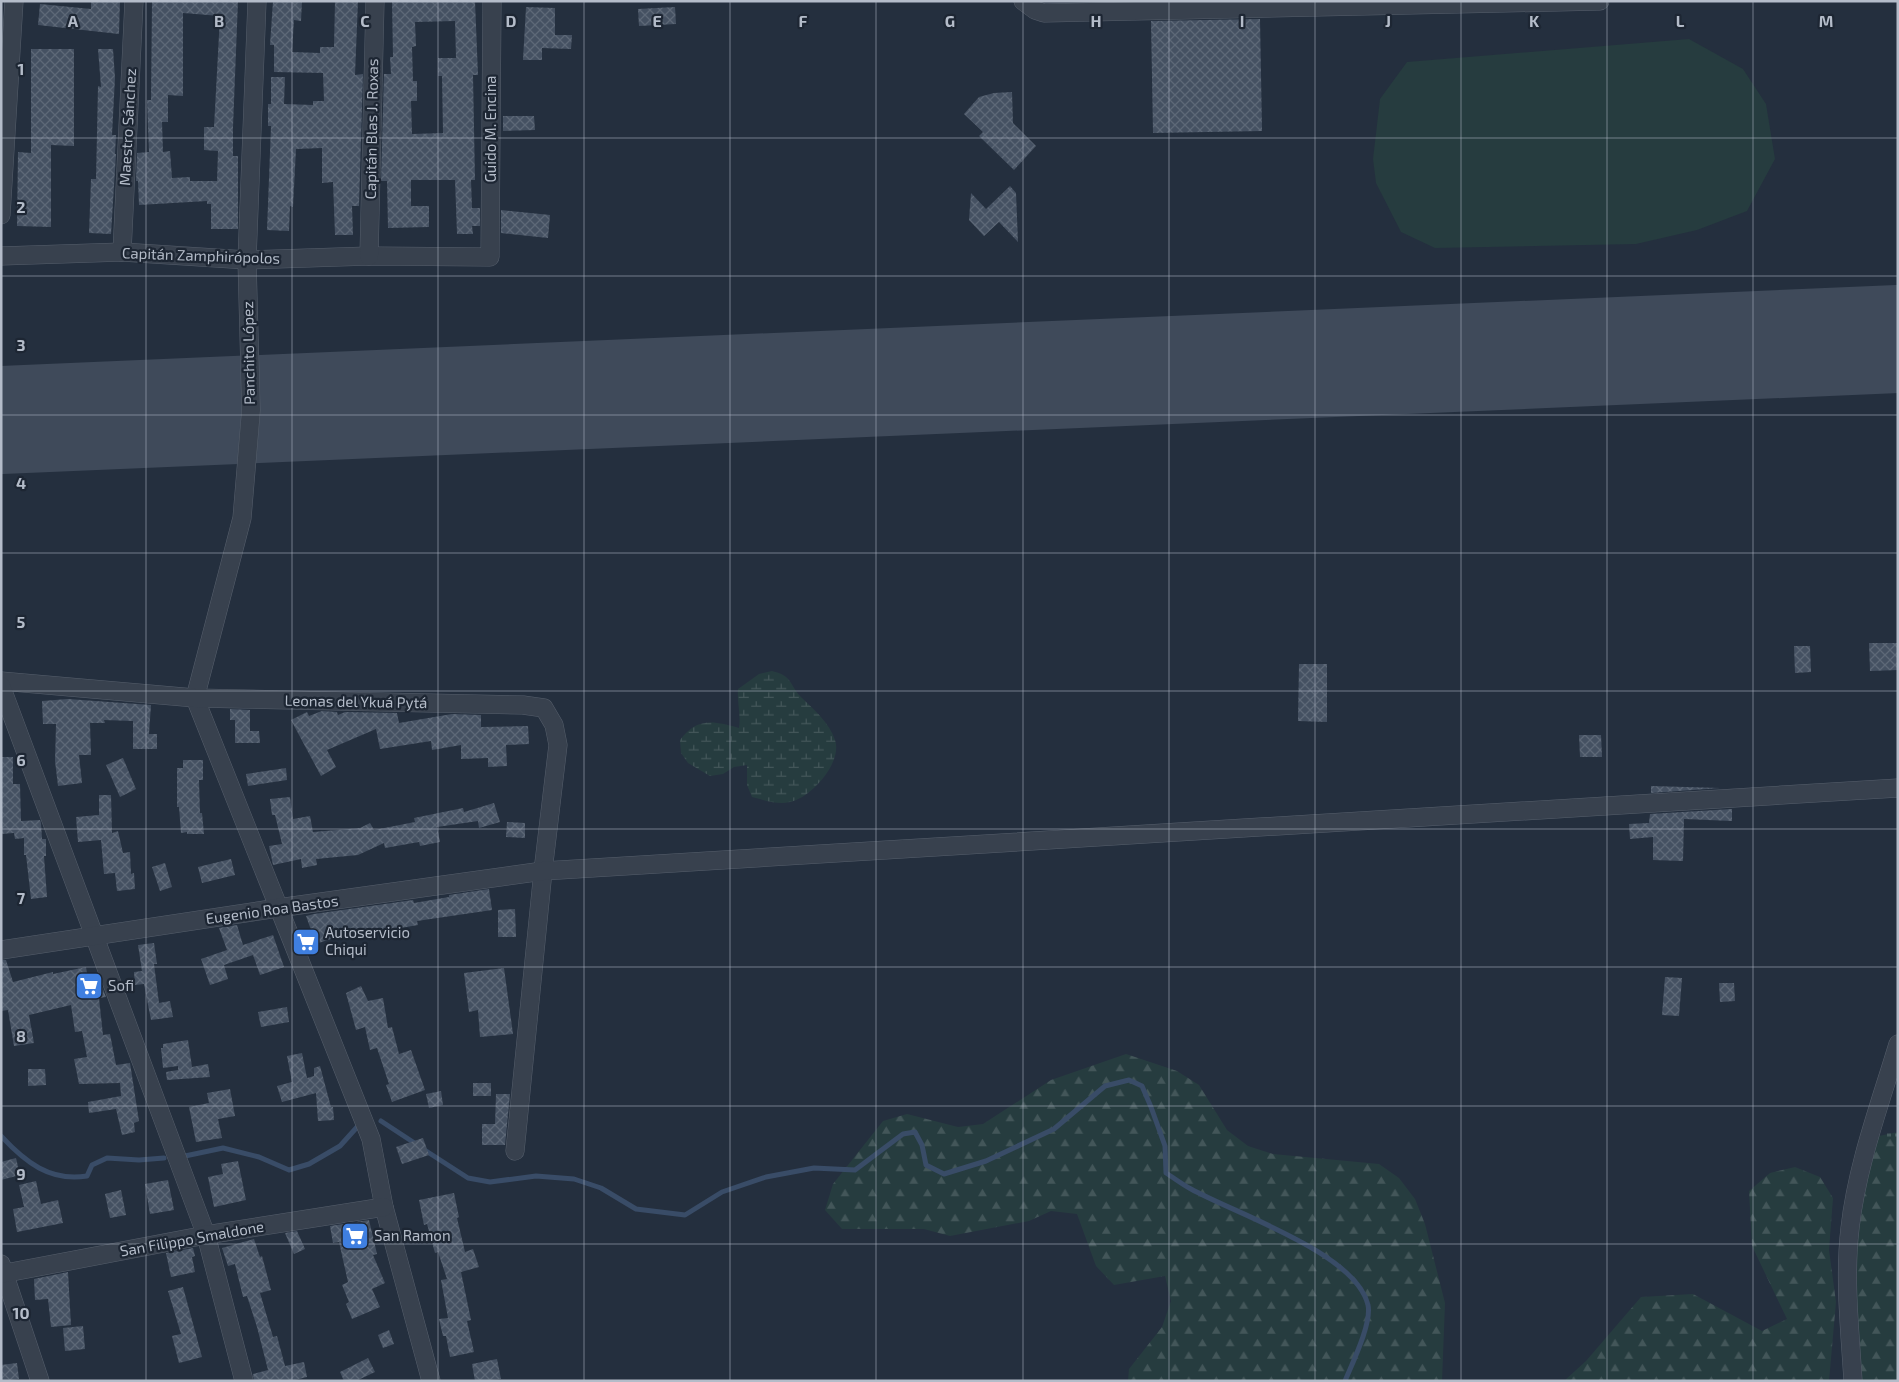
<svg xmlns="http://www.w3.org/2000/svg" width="1899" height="1382" viewBox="0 0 1899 1382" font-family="'Exo 2',sans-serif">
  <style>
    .forest { fill: url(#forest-firs) }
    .wetland { fill: url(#wetland-marsh) }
    .pitch { fill: #263c3f }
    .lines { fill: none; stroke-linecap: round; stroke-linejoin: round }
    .stream { stroke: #394c67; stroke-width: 5 }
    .runway { stroke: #3f4a5a; stroke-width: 108 }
    .building { fill: url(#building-cross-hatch); fill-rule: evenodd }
    .street-casing { stroke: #565f6c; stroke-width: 19 }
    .path { stroke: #44595c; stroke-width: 3; stroke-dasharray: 4 4; stroke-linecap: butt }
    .street { stroke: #38414e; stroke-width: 18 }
    .grid { fill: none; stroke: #b4bcc9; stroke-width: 1; stroke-opacity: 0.55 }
    .labels { text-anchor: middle; stroke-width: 4.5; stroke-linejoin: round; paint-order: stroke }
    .street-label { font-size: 15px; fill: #b4bcc9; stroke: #1d2633 }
    .poi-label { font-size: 15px; fill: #b4bcc9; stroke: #1d2633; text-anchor: start }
    .grid-label { font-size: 16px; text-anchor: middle; font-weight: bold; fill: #b4bcc9; stroke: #1d2633; stroke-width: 4.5; stroke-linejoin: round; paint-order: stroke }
  </style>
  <defs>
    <pattern id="forest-firs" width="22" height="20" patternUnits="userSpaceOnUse" patternTransform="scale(1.25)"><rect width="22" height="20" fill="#263c3f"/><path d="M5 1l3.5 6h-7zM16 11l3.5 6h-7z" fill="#435659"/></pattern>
    <pattern id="wetland-marsh" width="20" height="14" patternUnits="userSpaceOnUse" patternTransform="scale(1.25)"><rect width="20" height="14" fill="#263c3f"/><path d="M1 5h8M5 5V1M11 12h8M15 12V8" fill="none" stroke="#435659"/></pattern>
    <pattern id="building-cross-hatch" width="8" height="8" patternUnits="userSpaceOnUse" patternTransform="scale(1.25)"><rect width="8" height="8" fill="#455162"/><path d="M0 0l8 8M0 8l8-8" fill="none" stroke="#5d6877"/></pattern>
  </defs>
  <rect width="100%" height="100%" fill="#242f3e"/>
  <!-- forest -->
  <g class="forest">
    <path d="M1126 1054 1177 1071 1199 1085 1227 1130 1248 1146 1273 1154 1379 1164 1399 1178 1415 1199 1425 1224 1445 1303 1442 1381H1128L1129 1369 1162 1327 1171 1301 1165 1276 1114 1285 1096 1266 1077 1214 1051 1211 1029 1221 950 1236 924 1229H842L825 1210 833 1184 883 1121 907 1114 958 1127 983 1124 1051 1080Z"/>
    <path d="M1898 1132V1381H1856L1848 1303 1862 1135 1879 1136Z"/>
    <path d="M1795 1167 1820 1177 1833 1198 1829 1250 1836 1302 1829 1381H1564L1586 1361 1641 1297 1693 1294 1762 1331 1787 1319 1752 1246 1749 1191 1770 1173Z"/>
  </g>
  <!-- wetland -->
  <path class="wetland" d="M772 671C776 672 783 674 786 677 792 682 795 692 802 698 814 710 829 722 835 740 843 762 811 798 790 802 777 805 764 800 752 797L747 785V765L734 767 723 774 710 776 688 763 681 753 680 740C697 717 714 721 739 728 741 714 737 703 738 689L759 674Z"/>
  <!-- pitch -->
  <path class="pitch" d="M1689 39 1743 69 1766 104 1775 159 1747 211 1697 230 1636 244 1435 248 1401 232 1376 183 1373 159 1380 99 1407 62Z"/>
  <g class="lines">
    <!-- stream -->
    <g class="stream">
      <path d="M381 1121 416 1144"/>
      <path d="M1 1136C25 1162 50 1182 87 1176L92 1165 107 1158 139 1160 164 1158"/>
      <path d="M423 1149 468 1178 490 1182 536 1176 574 1179 601 1188 636 1209 685 1215 722 1192 766 1177 814 1168 855 1170 903 1134 915 1132 922 1145 926 1165 944 1174 986 1161 1054 1129 1105 1086 1129 1080 1142 1086 1151 1107 1165 1146 1166 1173C1174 1178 1183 1185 1191 1189 1236 1214 1356 1253 1368 1305 1372 1323 1352 1364 1345 1381"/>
      <path d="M185 1156 223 1148 259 1157 289 1170 309 1164 340 1146 358 1126"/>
    </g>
    <!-- runway -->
    <path class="runway" d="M1 420 1898 339"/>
  </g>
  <!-- building -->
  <g class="building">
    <path d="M91 1H120L119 34 38 25 40 4 91 9Z"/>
    <path d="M152 1H238L233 127V156H238V229H211V204H207V201L139 205 138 181H136L137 153 149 152 147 100H151ZM183 13 220 16 214 127H204V150L218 151 217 181H190V177L172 178 170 151 163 152 162 122H168V95L183 96Z"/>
    <path d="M273 1H302L301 21 294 20 292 52 320 53V47H334L335 1H358L355 75 363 74 359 206H352L353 235H335L333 182 322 183V148L296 149 294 188 293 207 290 206 289 231 267 230 271 126H268V104H271V77H285L284 104 313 105V101H324L323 73 274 72V45H270Z"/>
    <path d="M392 1H475L478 75H473L475 180H471L472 208H480V226H472L473 234H457L455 180H411V206H429V227L388 228 387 181H381L384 74H391L390 57H393ZM455 21 456 58H438V76H442L443 133 412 134 411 101H417V81H413L412 47 416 46 415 22Z"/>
    <path d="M526 7 555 8V35H572L571 49 542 48V60H523Z"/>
    <path d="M675 7 676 24 639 26 638 9Z"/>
    <path d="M1260 19 1262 131 1153 133 1151 21Z"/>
    <path d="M31 49H74V146L51 145V227L17 226 18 152 31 153Z"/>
    <path d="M98 49H113L115 78 112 135H116L115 154H116L111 234 89 233 91 179H96L98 86 101 87Z"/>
    <path d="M1012 92 1013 123 1036 146 1014 170 979 136 983 132 964 114 979 97 994 93Z"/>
    <path d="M503 116H534L535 130 503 131Z"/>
    <path d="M1010 186 1016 193 1018 242 999 222 984 236 969 220 971 193 986 209Z"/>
    <path d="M501 210 550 215 548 238 501 233Z"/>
    <path d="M1869 643H1898V670L1870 671Z"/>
    <path d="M1794 646H1810L1811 672 1795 673Z"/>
    <path d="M1299 664H1327V722L1298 721Z"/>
    <path d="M68 699 151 705 149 734H157V749H133V721L104 720 105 723H90L91 755H79L82 783 58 786 55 761 56 724H43L42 701Z"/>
    <path d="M230 709 250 710V731H259L260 743H235V720H230Z"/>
    <path d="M322 711 337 712 338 715 345 712 397 713 399 723 452 714 481 715V727L528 726 529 744 506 745 507 766 488 767V758L461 759V745L432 750 431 741 380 749 376 729 327 750 336 767 321 776 291 720 307 712 309 716Z"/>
    <path d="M1579 735H1601L1602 757H1580Z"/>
    <path d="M1 757H13V784H20L21 821 40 820 41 823 42 839H46V856H44L47 897 31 899 26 855H24V838L15 839 14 833 1 834Z"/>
    <path d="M123 758 136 789 120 797 106 765Z"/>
    <path d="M183 760H203V780H199L200 813H202L204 834H187V832L181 833 179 807H177V768H183Z"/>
    <path d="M286 768 287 780 248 786 246 774Z"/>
    <path d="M1651 786 1720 788 1651 793Z"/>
    <path d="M99 795H111L112 833 118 831 123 853 130 852 131 874 134 873 135 889 117 891 115 873 104 874 101 840 78 842 76 817 99 815Z"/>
    <path d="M290 797 293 819 310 816 313 832 360 828 370 823 374 830 415 822 414 818 463 808 464 812 494 803 500 822 479 828 478 821 437 827 440 842 420 846 419 842 385 848 384 843 358 855 316 859 317 865 302 868 301 859 273 865 269 846 282 844 275 815H272L270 799Z"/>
    <path d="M1732 809V821L1684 819 1683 861 1653 860V837L1630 839 1629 824 1649 823 1650 814Z"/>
    <path d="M507 822 525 823V838L506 837Z"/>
    <path d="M231 859 235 875 202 883 198 867Z"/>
    <path d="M165 863 172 887 160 891 152 867Z"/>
    <path d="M489 889 492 910 417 921 418 925 383 931 382 928 364 932 363 928 316 944 306 916 314 914 413 900 414 903 449 897V895Z"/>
    <path d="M515 909 516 937H498V910Z"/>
    <path d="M237 925 243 945 273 935 284 967 260 975 253 955 224 965 228 979 210 985 201 959 227 950 219 928Z"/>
    <path d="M154 943 157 964H154L159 1003 170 1001 173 1017 151 1020 144 984 135 985 134 972 142 971 138 945Z"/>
    <path d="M1 960H6L13 982 53 972V974L86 967 88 979 98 976 106 997 99 998 103 1035 110 1034 116 1065 130 1063 139 1121 134 1123 135 1132 122 1135 116 1109 89 1113 88 1102 121 1096 120 1083 79 1084 74 1059 87 1057 82 1031 75 1032 71 1005 29 1015 34 1043 14 1046 8 1010 1 1011Z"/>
    <path d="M504 968 513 1034 480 1037 478 1010 469 1012 464 973Z"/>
    <path d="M1665 977 1682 978 1679 1016 1662 1015Z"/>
    <path d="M1719 983H1734L1735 1001 1720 1002Z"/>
    <path d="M361 986 368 1001 383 998 388 1028 392 1027 399 1054 411 1050 425 1090 392 1102 386 1085 389 1084 377 1048 370 1050 365 1027 356 1030 346 993Z"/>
    <path d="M287 1007 289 1022 261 1027 258 1012Z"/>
    <path d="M188 1040 192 1067 208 1064 210 1077 167 1080 166 1072 178 1070V1066L163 1068 161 1048H163V1044Z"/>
    <path d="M302 1053 307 1078 314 1076V1068L320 1066 331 1107H333L334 1120 318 1121 316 1093 282 1102 277 1086 292 1082 287 1056Z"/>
    <path d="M28 1069H45L46 1085 28 1086Z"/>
    <rect x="473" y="1083" width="18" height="13"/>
    <path d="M230 1089 235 1116 218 1119 222 1138 196 1142 189 1107 209 1103 207 1093Z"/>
    <path d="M441 1091 443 1105 429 1108 426 1094Z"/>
    <path d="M496 1094H510L505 1145H482V1124H495Z"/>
    <path d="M423 1138 429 1155 402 1164 396 1147Z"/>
    <path d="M16 1158 20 1175 1 1180V1162Z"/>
    <path d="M238 1161 246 1200 214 1207 208 1177 223 1174 221 1164Z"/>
    <path d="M168 1180 174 1210 150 1214 145 1184Z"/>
    <path d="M36 1181 41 1204 58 1200 63 1223 17 1232 13 1209 24 1207 19 1185Z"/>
    <path d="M121 1190 126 1215 110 1218 105 1194Z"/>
    <path d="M454 1193 459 1217 457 1218 465 1252 473 1249 479 1267 461 1272 471 1320 467 1321 474 1352 450 1357 446 1336H443L439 1319 448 1318 441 1280 447 1279 438 1252 435 1253 427 1224 424 1225 419 1200Z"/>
    <path d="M369 1220 377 1254 373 1255 385 1283 372 1289 380 1307 352 1319 346 1304 349 1302 342 1285 348 1282 339 1242 333 1243 330 1226Z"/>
    <path d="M297 1231 305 1249 294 1254 285 1233Z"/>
    <path d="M254 1239 260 1257 262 1256 271 1290 260 1293 273 1337 277 1336 285 1366 304 1362 307 1377 291 1381H254L253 1374 268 1370 257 1327 247 1296 243 1297 235 1264 228 1266 222 1248Z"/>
    <path d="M193 1248 195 1256 192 1257 195 1272 171 1277 166 1253Z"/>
    <path d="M68 1272 71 1325 51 1327 48 1299 35 1300 34 1279Z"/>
    <path d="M183 1287 202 1357 179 1363 172 1336 181 1334 168 1291Z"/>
    <path d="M83 1326 85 1349 65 1351 63 1328Z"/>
    <path d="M389 1330 394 1344 383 1348 378 1335Z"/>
    <path d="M368 1358 375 1372 356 1381H344L340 1372Z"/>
    <path d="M497 1359 501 1379 475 1381 472 1364Z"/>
    <path d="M17 1363 19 1379 1 1381V1365Z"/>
  </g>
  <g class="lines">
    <!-- street casing -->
    <g class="street-casing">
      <g id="street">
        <path d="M257 1 247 260 251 410 242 518 195 698 371 1139 384 1207 431 1381"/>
        <path d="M1023 1 1035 10 1044 13 1600 1"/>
        <path d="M1 215 14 1"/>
        <path d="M122 252 134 1"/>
        <path d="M1 256 122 252 247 260 369 256 490 257 492 1"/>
        <path d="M369 256 375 1"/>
        <path d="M1 681 195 698 523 705 544 708 554 725 558 745 543 871 515 1151"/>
        <path d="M1 686 206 1235 244 1381"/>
        <path d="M1 950 278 908 543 871 1898 788"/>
        <path d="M1 1264 40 1381"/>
        <path d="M1 1274 206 1235 384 1207"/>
        <path d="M1853 1381C1850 1330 1844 1279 1850 1228 1857 1165 1880 1104 1898 1044"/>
      </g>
    </g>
    <!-- path -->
    <path class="path" d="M1887 1135H1898"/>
    <!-- street -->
    <use href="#street" class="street"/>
  </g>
  <!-- grid -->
  <path class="grid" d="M146 1V1381M292 1V1381M438 1V1381M584 1V1381M730 1V1381M876 1V1381M1023 1V1381M1169 1V1381M1315 1V1381M1461 1V1381M1607 1V1381M1753 1V1381M1 138H1898M1 276H1898M1 415H1898M1 553H1898M1 691H1898M1 829H1898M1 967H1898M1 1106H1898M1 1244H1898"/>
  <!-- icons -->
  <defs>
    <g id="supermarket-square" transform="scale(1.4375)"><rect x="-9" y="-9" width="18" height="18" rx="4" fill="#3f7fe0" stroke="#1d2633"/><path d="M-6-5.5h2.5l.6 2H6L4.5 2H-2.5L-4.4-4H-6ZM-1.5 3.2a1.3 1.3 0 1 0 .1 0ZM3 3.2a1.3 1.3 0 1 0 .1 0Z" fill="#fff"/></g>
  </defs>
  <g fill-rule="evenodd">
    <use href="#supermarket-square" x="306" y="942"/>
    <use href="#supermarket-square" x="89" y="986"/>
    <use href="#supermarket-square" x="355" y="1236"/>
  </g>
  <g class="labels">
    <!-- street labels -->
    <g class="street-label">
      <text transform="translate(128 127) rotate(-87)" y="5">Maestro Sánchez</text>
      <text transform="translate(372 129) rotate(-89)" y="5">Capitán Blas J. Roxas</text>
      <text transform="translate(491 129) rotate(-90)" y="5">Guido M. Encina</text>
      <text transform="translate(201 256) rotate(2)" y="5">Capitán Zamphirópolos</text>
      <text transform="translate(249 353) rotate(-91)" y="5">Panchito López</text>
      <text transform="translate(356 702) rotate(1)" y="5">Leonas del Ykuá Pytá</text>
      <text transform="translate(272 910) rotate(-8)" y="5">Eugenio Roa Bastos</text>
      <text transform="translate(192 1239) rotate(-10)" y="5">San Filippo Smaldone</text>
    </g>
    <!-- poi labels -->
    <g class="poi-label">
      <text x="325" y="938">Autoservicio<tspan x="325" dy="17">Chiqui</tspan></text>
      <text x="108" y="991">Sofi</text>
      <text x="374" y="1241">San Ramon</text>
    </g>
  </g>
  <g class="grid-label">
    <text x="73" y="27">A</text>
    <text x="219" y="27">B</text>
    <text x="365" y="27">C</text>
    <text x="511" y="27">D</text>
    <text x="657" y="27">E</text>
    <text x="803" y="27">F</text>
    <text x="950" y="27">G</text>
    <text x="1096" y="27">H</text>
    <text x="1242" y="27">I</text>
    <text x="1388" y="27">J</text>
    <text x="1534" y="27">K</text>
    <text x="1680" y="27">L</text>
    <text x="1826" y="27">M</text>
    <text x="21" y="75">1</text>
    <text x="21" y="213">2</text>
    <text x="21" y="351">3</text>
    <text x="21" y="489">4</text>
    <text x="21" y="628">5</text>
    <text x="21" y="766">6</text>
    <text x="21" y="904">7</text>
    <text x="21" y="1042">8</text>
    <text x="21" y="1180">9</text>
    <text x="21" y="1319">10</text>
  </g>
  <!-- border -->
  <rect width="1899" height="1382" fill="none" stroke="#b4bcc9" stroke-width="5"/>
</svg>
